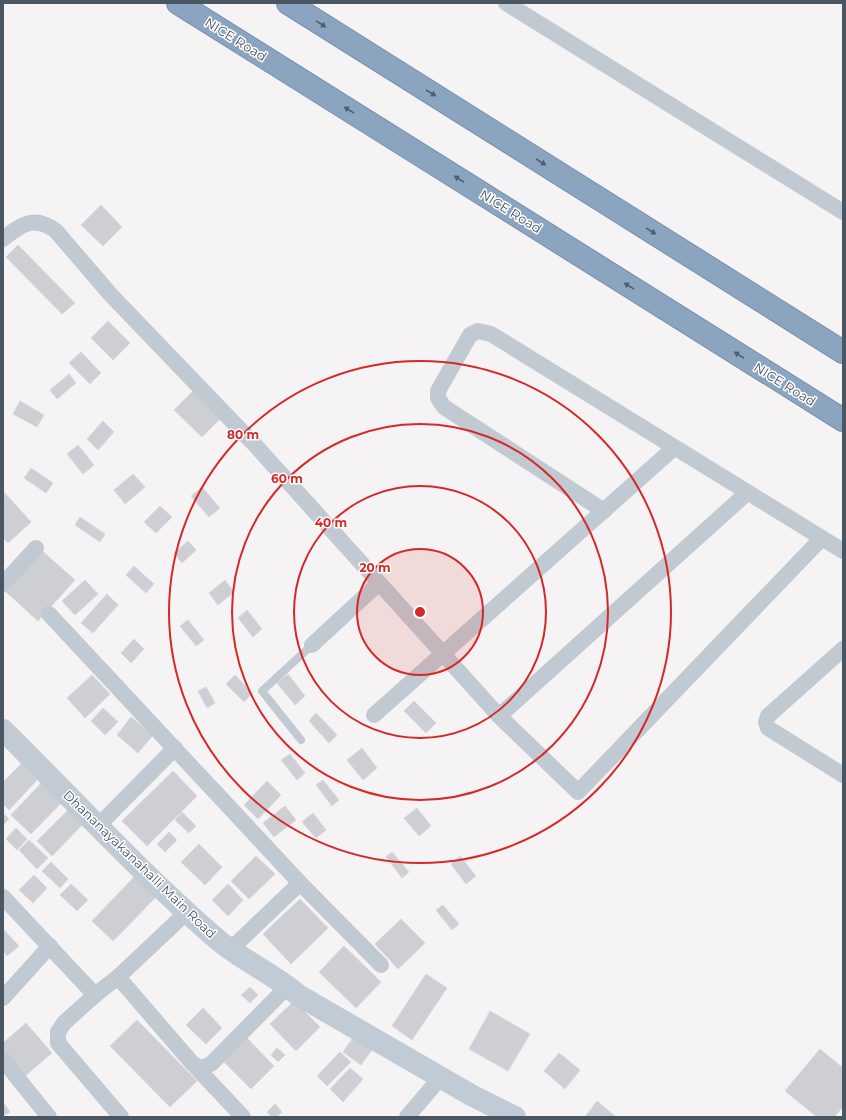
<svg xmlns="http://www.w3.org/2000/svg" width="846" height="1120" viewBox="0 0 846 1120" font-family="Montserrat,sans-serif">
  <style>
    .building { fill: #cdcfd5; stroke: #d7d9de }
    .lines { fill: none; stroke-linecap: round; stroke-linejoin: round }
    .highway-casing { stroke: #7690ad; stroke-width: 24 }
    .lane { stroke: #c1cad2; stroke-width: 8 }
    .street { stroke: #c1cad2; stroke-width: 16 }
    .secondary { stroke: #c1cbd6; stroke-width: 22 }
    .highway { stroke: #8ba5c1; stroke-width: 22 }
    .oneway { fill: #505e6b }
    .ring { fill: none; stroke: #d62828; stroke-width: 2 }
    .labels { text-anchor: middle; stroke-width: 3; stroke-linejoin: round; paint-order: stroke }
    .street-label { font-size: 13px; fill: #4a5661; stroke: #fff }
    .centre { fill: #d62828; stroke: #fff; stroke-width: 2 }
    .ring-label { font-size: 12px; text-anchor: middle; font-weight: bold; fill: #d62828; stroke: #fff; stroke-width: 3; stroke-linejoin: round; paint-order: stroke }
  </style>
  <rect width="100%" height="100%" fill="#f5f3f3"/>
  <!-- building -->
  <g class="building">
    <path d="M101 205 122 227 103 246 81 225Z"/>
    <path d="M18 245 75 303 62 314 6 257Z"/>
    <path d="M108 321 130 343 113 360 91 338Z"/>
    <path d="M81 352 101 373 90 384 69 363Z"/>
    <path d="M69 374 76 383 57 399 50 390Z"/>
    <path d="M196 388 223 416 202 437 174 410Z"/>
    <path d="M20 401 44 415 37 427 13 414Z"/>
    <path d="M103 421 114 432 98 450 87 439Z"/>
    <path d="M78 445 94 465 83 474 67 454Z"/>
    <path d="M31 468 53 483 46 493 24 478Z"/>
    <path d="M133 474 145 487 125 504 114 490Z"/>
    <path d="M202 487 220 508 209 517 191 496Z"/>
    <path d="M3 491 31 522 8 543 3 538Z"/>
    <path d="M160 506 172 517 156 533 144 522Z"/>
    <path d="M80 517 105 534 100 542 75 525Z"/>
    <path d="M188 541 196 550 182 563 174 553Z"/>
    <path d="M41 550 75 580 38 621 5 591Z"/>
    <path d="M134 566 154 584 146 593 126 575Z"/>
    <path d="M85 580 98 594 75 615 62 601Z"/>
    <path d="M225 580 234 592 218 605 209 593Z"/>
    <path d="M107 594 118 605 93 633 81 623Z"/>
    <path d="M247 610 262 629 253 637 238 618Z"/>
    <path d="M188 620 204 640 196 646 180 626Z"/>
    <path d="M134 639 144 649 131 663 121 653Z"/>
    <path d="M288 674 305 696 295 705 277 683Z"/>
    <path d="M92 675 110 694 85 718 67 698Z"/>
    <path d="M235 675 252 693 244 702 226 684Z"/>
    <path d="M206 687 215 703 207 708 198 691Z"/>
    <path d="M414 701 436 723 426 733 404 711Z"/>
    <path d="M103 708 118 722 105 735 91 721Z"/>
    <path d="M316 713 337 735 329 743 309 721Z"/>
    <path d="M131 717 153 735 138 753 117 735Z"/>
    <path d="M362 748 377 768 363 780 347 760Z"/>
    <path d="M290 754 305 773 297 780 281 760Z"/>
    <path d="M21 764 37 780 9 810 3 804V782Z"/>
    <path d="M173 771 197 796 147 846 122 821Z"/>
    <path d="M46 778 66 798 31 834 11 815Z"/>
    <path d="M323 780 339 800 332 806 316 785Z"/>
    <path d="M267 781 281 795 258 819 244 805Z"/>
    <path d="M285 806 296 820 274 837 263 823Z"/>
    <path d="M70 808 85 822 52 856 37 841Z"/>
    <path d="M417 808 431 826 419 836 404 818Z"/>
    <path d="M182 812 196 826 189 833 175 820Z"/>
    <path d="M3 813 9 819 3 825Z"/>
    <path d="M313 813 326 830 316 838 302 822Z"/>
    <path d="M16 828 27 839 17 850 6 839Z"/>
    <path d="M169 832 177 840 165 852 157 844Z"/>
    <path d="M29 840 48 858 37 869 19 850Z"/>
    <path d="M199 844 222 867 205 885 181 862Z"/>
    <path d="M392 852 409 872 402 878 386 857Z"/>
    <path d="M256 856 275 874 249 899 231 881Z"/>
    <path d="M460 856 476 876 466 884 451 864Z"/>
    <path d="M51 862 68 879 60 888 42 871Z"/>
    <path d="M34 875 47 888 33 903 19 890Z"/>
    <path d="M135 876 157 896 113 941 92 921Z"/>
    <path d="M71 884 88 900 77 911 60 895Z"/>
    <path d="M228 884 243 900 228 916 212 900Z"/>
    <path d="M300 899 328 928 291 964 263 934Z"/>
    <path d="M443 905 459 924 452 930 436 910Z"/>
    <path d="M401 919 425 943 398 969 375 944Z"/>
    <path d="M3 929 19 946 7 956 3 951Z"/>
    <path d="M344 946 381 982 356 1008 319 972Z"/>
    <path d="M426 974 447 988 412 1040 392 1026Z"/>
    <path d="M250 987 258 995 250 1003 241 995Z"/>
    <path d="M294 1001 320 1027 296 1051 270 1024Z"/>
    <path d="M203 1008 222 1028 206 1044 186 1025Z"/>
    <path d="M490 1011 530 1034 508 1071 469 1049Z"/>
    <path d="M137 1020 197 1081 170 1107 110 1046Z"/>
    <path d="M26 1023 52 1053 25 1076 3 1050V1043Z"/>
    <path d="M245 1036 274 1066 251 1089 221 1059Z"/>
    <path d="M354 1036 372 1050 361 1065 343 1052Z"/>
    <path d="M277 1048 285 1055 278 1062 271 1055Z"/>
    <path d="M820 1049 843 1068V1107L834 1117H817L785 1091Z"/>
    <path d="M340 1052 351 1062 327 1086 317 1076Z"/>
    <path d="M559 1053 580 1070 565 1089 544 1071Z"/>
    <path d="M350 1068 363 1079 343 1102 330 1089Z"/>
    <path d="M597 1101 616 1117H585Z"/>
    <path d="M3 1102 10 1112 3 1116Z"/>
    <path d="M275 1104 282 1112 276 1117H272L267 1112Z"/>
  </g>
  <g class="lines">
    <!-- highway casing -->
    <g class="highway-casing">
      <g id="highway">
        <path d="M178 3 843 420"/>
        <path d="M288 3 843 352"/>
      </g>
    </g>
    <!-- lane -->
    <path class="lane" d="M301 740 262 691 312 645"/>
    <!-- street -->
    <g class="street">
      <path d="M506 3 843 212"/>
      <path d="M3 239C22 224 34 215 56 231L110 294 255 445 499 716 578 792 822 538"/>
      <path d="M604 511 444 407 438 398V391L470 335 478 331 491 334 843 551"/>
      <path d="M3 584 36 548"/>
      <path d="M49 614 300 883 381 965"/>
      <path d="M312 645 379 583"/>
      <path d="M843 649 768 716 766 722 768 728 843 775"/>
      <path d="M374 715 674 448"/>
      <path d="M499 716 747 493"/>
      <path d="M99 825 175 748"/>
      <path d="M3 897 95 995 118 977 187 912"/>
      <path d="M231 949 300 883"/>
      <path d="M118 977 192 1063C200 1069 204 1068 212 1063L288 986"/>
      <path d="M95 995 64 1023 58 1032V1043L121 1117"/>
      <path d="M3 998 50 946"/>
      <path d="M3 1060 49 1117"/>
      <path d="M195 1066 243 1117"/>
      <path d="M407 1117 441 1077"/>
    </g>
    <!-- secondary -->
    <path class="secondary" d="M3 730C74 800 142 875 218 940 243 961 274 974 298 995L471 1095 515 1117"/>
    <!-- highway -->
    <use href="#highway" class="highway"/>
  </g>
  <!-- one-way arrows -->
  <defs><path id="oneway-solid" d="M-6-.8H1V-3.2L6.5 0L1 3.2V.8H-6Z"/></defs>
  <g class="oneway">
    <use href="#oneway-solid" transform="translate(321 24) rotate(32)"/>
    <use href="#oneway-solid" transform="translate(431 93) rotate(32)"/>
    <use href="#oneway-solid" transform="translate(349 110) rotate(-148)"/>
    <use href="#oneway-solid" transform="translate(541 162) rotate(32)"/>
    <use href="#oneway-solid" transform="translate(459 179) rotate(-148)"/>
    <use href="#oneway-solid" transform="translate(651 231) rotate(32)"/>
    <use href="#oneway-solid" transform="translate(629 286) rotate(-148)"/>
    <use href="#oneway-solid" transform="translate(739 355) rotate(-148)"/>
  </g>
  <!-- distance rings -->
  <circle cx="420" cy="612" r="63" fill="#d62828" fill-opacity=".12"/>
  <g class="ring">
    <circle cx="420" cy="612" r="63"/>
    <circle cx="420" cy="612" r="126"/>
    <circle cx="420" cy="612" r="188"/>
    <circle cx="420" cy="612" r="251"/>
  </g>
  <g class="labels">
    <!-- street labels -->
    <g class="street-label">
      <text transform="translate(236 39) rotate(32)" y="5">NICE Road</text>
      <text transform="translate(511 211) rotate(32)" y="5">NICE Road</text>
      <text transform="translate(785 384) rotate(32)" y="5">NICE Road</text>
      <text transform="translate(140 864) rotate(44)" y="5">Dhananayakanahalli Main Road</text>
    </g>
  </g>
  <circle cx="420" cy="612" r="6" class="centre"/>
  <g class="ring-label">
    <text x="243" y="439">80 m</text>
    <text x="287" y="483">60 m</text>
    <text x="331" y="527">40 m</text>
    <text x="375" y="572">20 m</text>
  </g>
  <!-- border -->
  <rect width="846" height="1120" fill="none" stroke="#4a5661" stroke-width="8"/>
</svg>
